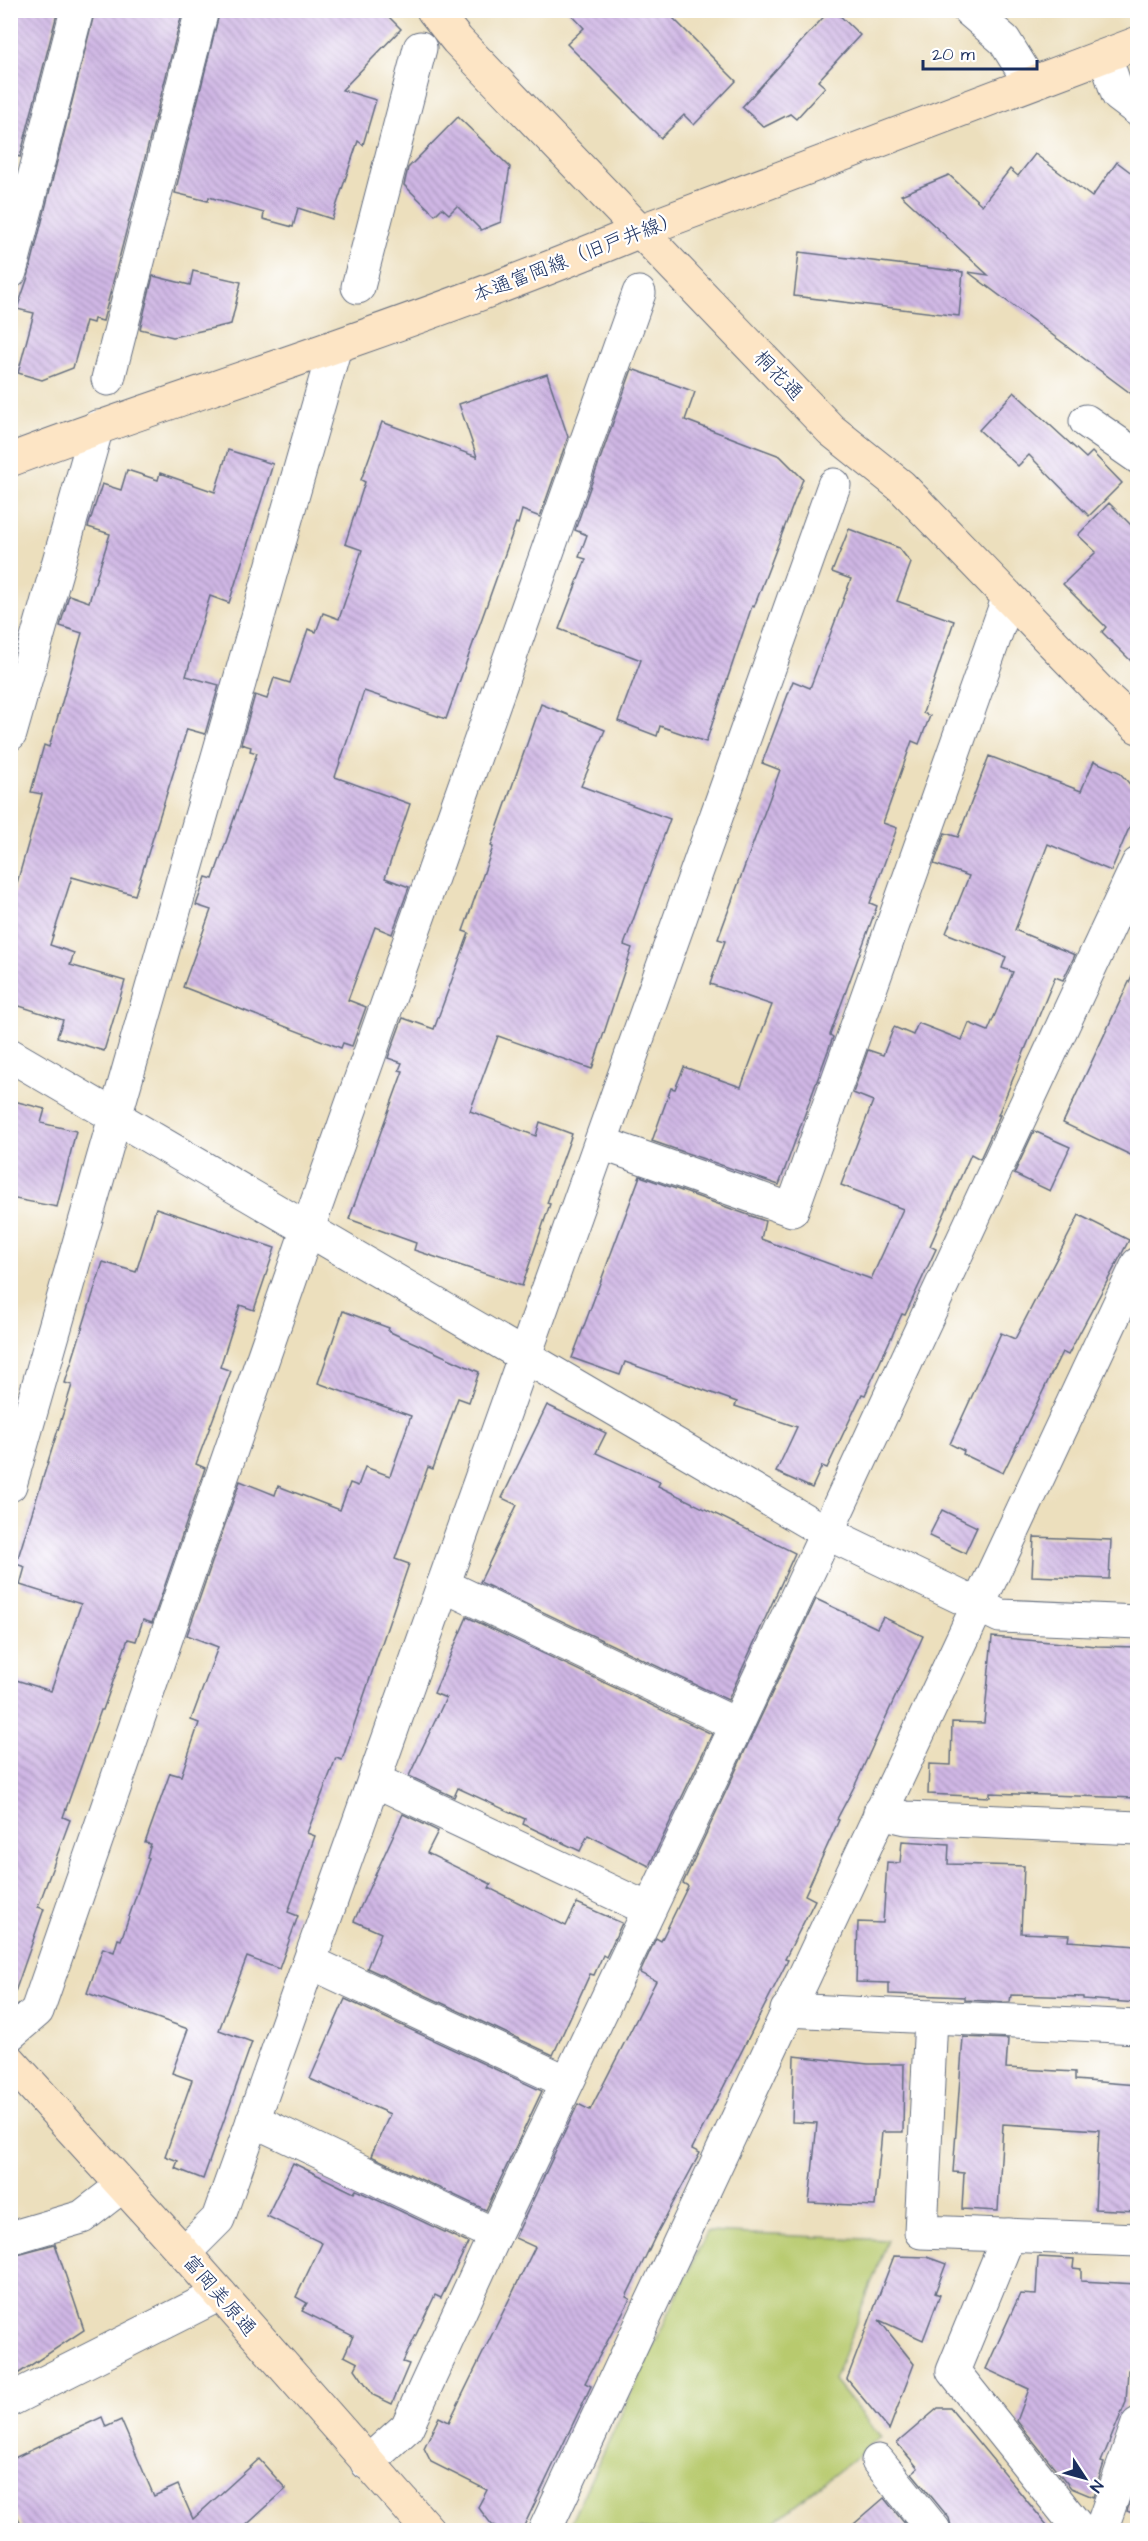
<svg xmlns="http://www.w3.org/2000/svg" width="1148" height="2541" viewBox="0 0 1148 2541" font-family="'Architects Daughter','Klee One',sans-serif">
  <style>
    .green { fill: #b8ca6e; stroke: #6a7c66; stroke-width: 1.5 }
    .building { fill: url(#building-back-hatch) }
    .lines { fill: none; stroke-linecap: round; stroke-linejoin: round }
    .street-casing { stroke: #646d7f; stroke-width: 35 }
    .secondary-casing { stroke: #646d7f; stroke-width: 35 }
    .street { stroke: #fff; stroke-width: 33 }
    .secondary { stroke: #fde5c5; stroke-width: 33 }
    .labels { text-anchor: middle; stroke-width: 4.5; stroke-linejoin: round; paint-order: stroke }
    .street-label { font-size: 20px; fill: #1b2f5e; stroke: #fff }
  </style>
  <defs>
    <pattern id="building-back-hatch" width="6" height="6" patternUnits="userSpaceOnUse" patternTransform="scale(1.5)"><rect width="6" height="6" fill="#d0b7e5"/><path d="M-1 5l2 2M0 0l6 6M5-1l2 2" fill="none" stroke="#a895bd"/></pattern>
  </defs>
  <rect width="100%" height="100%" fill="#fff"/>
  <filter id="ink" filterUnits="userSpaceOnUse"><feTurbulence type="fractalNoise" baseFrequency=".0167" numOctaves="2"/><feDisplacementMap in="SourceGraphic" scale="12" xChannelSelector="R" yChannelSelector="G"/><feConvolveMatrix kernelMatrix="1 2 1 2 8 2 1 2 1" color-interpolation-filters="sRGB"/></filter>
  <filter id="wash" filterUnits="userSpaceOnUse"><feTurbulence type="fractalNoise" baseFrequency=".008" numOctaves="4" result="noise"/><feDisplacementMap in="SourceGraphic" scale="24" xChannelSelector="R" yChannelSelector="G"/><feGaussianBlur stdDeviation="1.35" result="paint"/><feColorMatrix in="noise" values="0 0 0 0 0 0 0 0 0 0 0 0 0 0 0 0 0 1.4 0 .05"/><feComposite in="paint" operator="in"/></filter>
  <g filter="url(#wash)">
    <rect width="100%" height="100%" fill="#ecdfbd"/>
    <!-- green -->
    <path class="green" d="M707 2232 888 2240 834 2380 881 2437 767 2528 768 2530H567Z"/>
    <g id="blocks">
      <!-- building -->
      <g class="building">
        <path d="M10 10H58L20 157 10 154Z"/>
        <path d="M95 10H183L103 321 94 319 93 323 86 321 73 368 42 380 18 373 34 313 17 309 28 277Z"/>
        <path d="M220 10H382L401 29 342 90 376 100 363 145 358 141 332 219 298 208 293 227 263 219 264 213 209 197 208 201 175 193Z"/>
        <path d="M567 10H665L736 81 694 125 684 115 661 138 567 44 584 28Z"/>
        <path d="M830 10H834L860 35 818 81 825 87 796 119 790 114 764 127 742 107Z"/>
        <path d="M458 117 510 167 501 222 481 230 457 206 449 214 442 208 435 215 404 185 408 168Z"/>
        <path d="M1035 154 1092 197 1117 162 1137 177V398L968 272 988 275 901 195 949 175 982 205 1010 169 1018 176Z"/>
        <path d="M799 252 963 272 959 316 794 296Z"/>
        <path d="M193 271 241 282 231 324 173 337 140 329 153 276 190 285Z"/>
        <path d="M632 369 695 392 685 420 780 456 803 479 754 607 752 606 706 742 660 726 657 736 618 721 641 660 559 629 586 559 579 557 587 535 575 530Z"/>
        <path d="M547 374 568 437 540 517 522 510 518 524 516 523 446 719 364 691 335 777 410 804 385 878 409 887 392 934 375 927 348 1000 366 1007 352 1046 343 1043 341 1048 183 987 211 910 196 905 206 877 213 879 257 753 250 751 251 747 241 744 255 695 267 699 274 678 290 683 308 629 316 632 323 613 339 619 362 550 345 544 365 482 361 480 382 422 477 457 459 404Z"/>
        <path d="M1014 392 1086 458 1092 452 1122 483 1089 516 1029 455 1018 466 979 430Z"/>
        <path d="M228 450 273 464 229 603 210 596 186 676 219 685 205 734 187 729 135 895 72 877 50 945 74 953 70 965 125 981 104 1051 57 1037 63 1020 10 1003V908L42 794 31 792 44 745 49 747 82 633 60 626 69 595 89 602 110 534 88 527 102 484 121 490 127 470 158 480 160 473 215 492Z"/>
        <path d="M1109 503 1137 531V667L1102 632 1106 627 1063 584 1096 552 1078 535Z"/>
        <path d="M849 529 899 548 911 563 897 601 954 621 923 713 930 716 919 744 912 741 883 823 897 828 870 903 877 906 830 1035 833 1037 779 1185 652 1141 671 1088 675 1089 684 1067 741 1087 772 1005 710 984 725 941 718 939 780 770 762 763 793 681 810 688 851 579 832 572Z"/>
        <path d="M541 704 605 730 581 786 670 819 624 945 632 948 592 1069 498 1036 470 1111 536 1136 540 1122 572 1134 547 1203 550 1204 522 1286 414 1250 416 1243 349 1219 403 1071 399 1070 402 1063 388 1058 402 1020 403 1018 434 1029 469 933 463 931 493 847 491 846Z"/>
        <path d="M989 756 1081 791 1094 761 1119 772 1137 792V809L1111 871 1048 844 1015 930 1075 955 1063 980 1055 977 998 1115H1000L980 1159 971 1154 930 1246 936 1249 905 1315 902 1314 865 1395 862 1394 827 1468 822 1466 812 1488 776 1472 797 1427 735 1406 737 1402 625 1362 620 1375 572 1358 640 1176 765 1221 761 1239 871 1279 903 1209 841 1185 873 1101 853 1093 868 1050 883 1055 894 1027 913 1035 918 1023 962 1040 969 1023 988 1031 1013 972 1002 968 1006 957 946 933 969 876 934 864 945 833 958 837Z"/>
        <path d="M1137 965V1158L1063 1123Z"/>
        <path d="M10 1100 45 1109 41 1123 76 1131 57 1207 10 1198Z"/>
        <path d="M1034 1131 1070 1147 1050 1191 1014 1174Z"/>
        <path d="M156 1208 275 1248 254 1310 240 1305 220 1367 231 1371 196 1464 205 1468 152 1623 143 1620 136 1641 128 1639 103 1710H101L63 1817 70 1820 38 1907 44 1909 15 1992 10 1991V1678L51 1691 81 1604 20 1585 25 1567 16 1564 72 1385 65 1383 103 1262 136 1272Z"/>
        <path d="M1079 1215 1129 1240 1068 1355 1062 1352 1003 1473 963 1454 964 1451 950 1444 1001 1333 1015 1339Z"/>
        <path d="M343 1311 389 1328 388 1331 479 1372 469 1402 458 1398 433 1469 428 1467 395 1559 409 1564 342 1760 336 1758 307 1833 315 1836 288 1912 298 1916 279 1969 247 1957 219 2030 252 2042 203 2179 175 2168 178 2161 165 2156 192 2080 172 2073 188 2029 87 1993 103 1948 114 1952 118 1939 121 1940 149 1858 147 1857 151 1844 145 1843 170 1773 181 1776 199 1723 191 1720 218 1647 187 1635 240 1481 275 1495 278 1486 340 1510 350 1483 358 1486 365 1467 390 1476 411 1416 318 1383Z"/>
        <path d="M547 1405 606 1433 596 1453 660 1482 658 1486 795 1553 728 1700 480 1582 517 1505 502 1498Z"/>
        <path d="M942 1510 977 1527 965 1553 929 1536Z"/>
        <path d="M1034 1537 1111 1540 1109 1579 1032 1576Z"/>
        <path d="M816 1599 877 1628 883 1617 923 1636 855 1785 837 1819 839 1820 805 1895 815 1900 785 1959 788 1960 692 2149 700 2153 656 2235 626 2297 630 2299 585 2383 591 2386 522 2530H503L492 2525 478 2507 487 2490 431 2462 424 2448 439 2417 449 2422 535 2247 515 2238 578 2104 590 2110 656 1981 640 1973 656 1938 661 1941 688 1886 683 1883Z"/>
        <path d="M467 1617 712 1734 649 1866 588 1835 580 1851 523 1824 525 1819 458 1788 454 1797 409 1776 446 1698 434 1693Z"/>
        <path d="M992 1637 1097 1646 1137 1647V1798L990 1793V1797L928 1794 929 1764 951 1765 952 1722 984 1723Z"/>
        <path d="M403 1814 438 1831 427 1853 491 1884 489 1888 566 1926 577 1903 622 1923 606 1957 603 1955 594 1975 590 1974 553 2055 367 1968 381 1933 354 1921Z"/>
        <path d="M902 1841 949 1844 948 1864 1024 1866 1021 1933 1069 1935 1068 1941 1137 1946V2003L1083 1999V1997L1011 1995 1010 2002 965 2000V1997L889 1994V1983L856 1982 858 1922 883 1923 887 1862 900 1863Z"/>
        <path d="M345 1999 542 2091 486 2210 371 2156 390 2114 310 2079Z"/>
        <path d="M963 2037 1008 2039 1006 2068 1075 2072V2080L1137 2085V2211L1095 2209 1099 2130 1003 2124 998 2211 962 2209 964 2173 953 2172Z"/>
        <path d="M794 2056 868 2064H904L903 2132H882L875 2206 809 2203 817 2123 792 2122Z"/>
        <path d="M293 2163 354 2193 356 2190 468 2243 441 2298 435 2295 403 2362 409 2364 392 2404 373 2395 355 2369 358 2363 344 2356 353 2336 302 2311 307 2303 296 2297 322 2243 267 2216Z"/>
        <path d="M55 2244 84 2330 10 2379V2256Z"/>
        <path d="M894 2256 927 2257 946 2264 935 2293 940 2295 923 2340 879 2320 914 2364 889 2430 847 2379Z"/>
        <path d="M1038 2257 1074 2259 1073 2268 1081 2269V2281L1137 2284V2371L1128 2370 1126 2402 1101 2462 1104 2463 1093 2497 1071 2488 1017 2421 1029 2389 986 2369 1020 2294 1036 2295Z"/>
        <path d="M938 2408H950L1051 2530H952L949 2518 912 2473 918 2468 897 2443Z"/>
        <path d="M102 2417 106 2427 121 2420 154 2496 178 2485 193 2519 259 2459 286 2489 241 2530H24L10 2501V2460Z"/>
        <path d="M1137 2482V2515L1127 2511Z"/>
        <path d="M884 2498 910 2530H847Z"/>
      </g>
    </g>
  </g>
  <g filter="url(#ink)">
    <use href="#blocks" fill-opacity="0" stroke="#646d7f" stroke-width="1.5"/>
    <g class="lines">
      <!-- street casing -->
      <g class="street-casing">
        <g id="street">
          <path d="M969 10 1004 40 1030 82"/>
          <path d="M1105 56 1118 95 1138 110"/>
          <path d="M10 272 77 10"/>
          <path d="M358 287 420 48"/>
          <path d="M108 379 202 10"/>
          <path d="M1086 421 1138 457"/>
          <path d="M10 734 97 427"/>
          <path d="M10 1055 825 1532 1000 1616 1138 1622"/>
          <path d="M601 1143 792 1210 1008 599"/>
          <path d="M10 1485 335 347"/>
          <path d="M443 1585 737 1725"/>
          <path d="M374 1780 648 1909"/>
          <path d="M880 1812 906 1818 1138 1828"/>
          <path d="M310 1962 567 2082"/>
          <path d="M787 2010 1138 2027"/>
          <path d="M931 2017 921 2232 1138 2240"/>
          <path d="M10 2034 37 2011 307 1231 639 293"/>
          <path d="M253 2120 495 2235"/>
          <path d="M1009 2235 953 2371 1080 2530"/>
          <path d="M10 2238 82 2217 122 2186"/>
          <path d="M184 2253 218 2219 834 485"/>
          <path d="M10 2400 220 2294"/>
          <path d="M878 2461 934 2530"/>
          <path d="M367 2463 407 2427 495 2235 737 1725 1138 864"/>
          <path d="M545 2530 1138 1264"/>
          <path d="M1101 2530 1138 2424"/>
        </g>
      </g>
      <!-- secondary casing -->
      <g class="secondary-casing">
        <g id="secondary">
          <path d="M433 10 457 40 831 430 901 486 1102 694 1138 727"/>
          <path d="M10 460C117 419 226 385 333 347 437 311 539 273 640 231L1138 43"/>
          <path d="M10 2061 184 2253 428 2530"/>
        </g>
      </g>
      <!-- street -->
      <use href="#street" class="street"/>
      <!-- secondary -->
      <use href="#secondary" class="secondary"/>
    </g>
  </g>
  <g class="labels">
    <!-- street labels -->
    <g class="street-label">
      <text transform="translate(576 256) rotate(-21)" y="7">本通富岡線（旧戸井線）</text>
      <text transform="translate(779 375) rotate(46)" y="7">桐花通</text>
      <text transform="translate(220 2295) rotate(49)" y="7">富岡美原通</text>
    </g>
  </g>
  <!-- margin -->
  <rect width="1148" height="2541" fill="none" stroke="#fff" stroke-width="36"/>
  <!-- north arrow -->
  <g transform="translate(1085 2478) rotate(126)" stroke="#ffffff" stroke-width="4.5" paint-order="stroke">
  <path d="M0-4.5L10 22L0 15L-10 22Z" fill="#1b2f5e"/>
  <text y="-9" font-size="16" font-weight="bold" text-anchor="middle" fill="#1b2f5e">N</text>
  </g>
  <!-- scale -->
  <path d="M923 60v9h114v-9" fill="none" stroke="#1b2f5e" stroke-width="3"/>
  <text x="932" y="60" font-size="18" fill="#1b2f5e" stroke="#ffffff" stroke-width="4.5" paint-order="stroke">20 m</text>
</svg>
